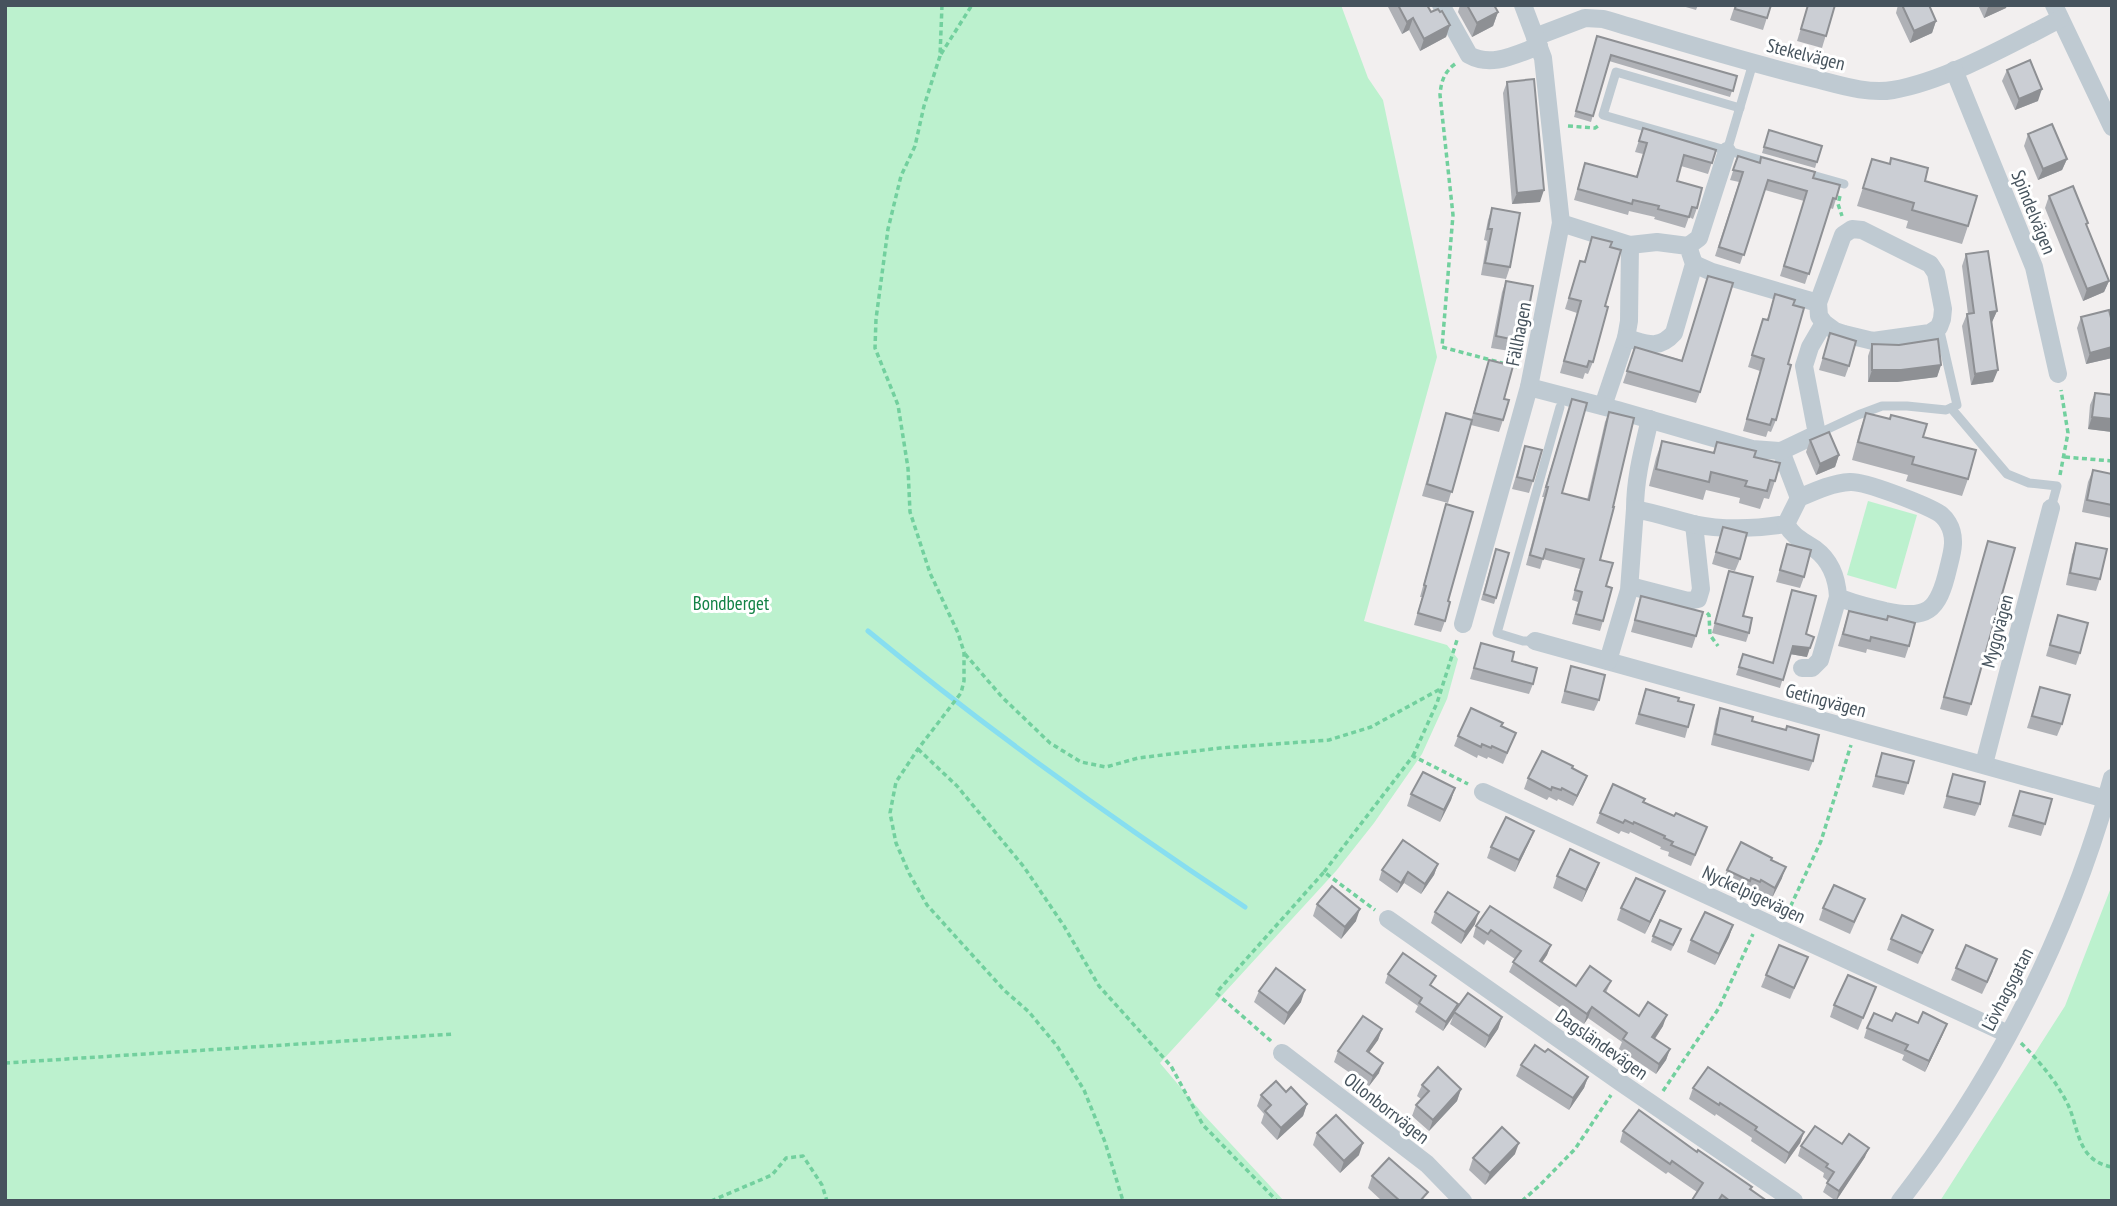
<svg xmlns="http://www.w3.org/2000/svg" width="2117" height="1206" viewBox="0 0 2117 1206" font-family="'PT Sans Narrow',sans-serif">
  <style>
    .green { fill: #bcf1ce }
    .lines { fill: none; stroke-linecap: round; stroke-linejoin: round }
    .stream { stroke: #87def0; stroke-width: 5 }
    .path { stroke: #72d09e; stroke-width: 3.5; stroke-dasharray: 5 3.5; stroke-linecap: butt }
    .service { stroke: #bfcad2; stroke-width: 9 }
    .minor { stroke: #bfcad2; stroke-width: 18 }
    .wall { fill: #afb1b6 }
    .shaded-wall { fill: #8e9094 }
    .building { fill: #cbced4; stroke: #8e9094; stroke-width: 2 }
    .labels { text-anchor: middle; stroke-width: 6; stroke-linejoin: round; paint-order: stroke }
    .street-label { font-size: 19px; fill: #46535d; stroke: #fff }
    .park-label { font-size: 19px; fill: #138246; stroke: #fff }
  </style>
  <rect width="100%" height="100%" fill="#f2efef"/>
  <!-- green -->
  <g class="green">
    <path d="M5 5H1341L1368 78 1383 100 1437 357 1364 621 1447 645 1458 659 1447 699 1422 754 1374 823 1336 871 1160 1063 1203 1114 1284 1201H5Z"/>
    <path d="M1868 501 1917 515 1896 589 1847 575Z"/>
    <path d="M2112 885V1201H1940L2065 1006Z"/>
  </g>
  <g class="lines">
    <!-- stream -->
    <path class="stream" d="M868 631C988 730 1115 821 1245 907"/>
    <!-- path -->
    <g class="path">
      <path d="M942 5 940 56 924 106 915 146 901 176 888 229 876 319 875 348 898 405 908 468 910 512 930 573 958 633 964 652V681L961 693 918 749 896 782 890 813 896 843 909 873 927 905 1004 990 1029 1012 1057 1046 1084 1090 1105 1142 1123 1201"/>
      <path d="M941 54 972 5"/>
      <path d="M1455 64C1444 72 1441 82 1440 95L1453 215 1442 347 1517 367"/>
      <path d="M1568 126 1595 128 1598 126"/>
      <path d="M1840 196 1838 204 1842 216"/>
      <path d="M2065 457 2112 461"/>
      <path d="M2060 475 2068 433 2061 390"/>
      <path d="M1707 613 1709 615 1710 635 1718 646"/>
      <path d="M965 654 1002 697 1050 743 1081 762 1106 767 1138 758 1220 748 1329 740 1371 727 1442 688"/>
      <path d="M918 749 957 786 1024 867 1064 926 1099 986 1171 1066 1203 1125 1277 1201"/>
      <path d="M1413 756 1437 703 1457 640"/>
      <path d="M1324 872 1413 756 1468 784"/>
      <path d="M1787 914 1821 841 1851 745"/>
      <path d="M1271 1041 1216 993 1324 872 1375 910"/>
      <path d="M2021 1043C2038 1060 2053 1077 2065 1099 2080 1124 2074 1160 2112 1167"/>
      <path d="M5 1063 454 1034"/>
      <path d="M1663 1091 1719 1008 1753 934"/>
      <path d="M711 1201 772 1175 786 1158 803 1156 822 1185 827 1201"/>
      <path d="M1522 1201 1540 1185 1575 1149 1611 1095"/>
    </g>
    <!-- service -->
    <g class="service">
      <path d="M1740 108 1616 72 1603 115 1771 163"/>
      <path d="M1727 151 1753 63"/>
      <path d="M1805 173 1844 184"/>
      <path d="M1951 408 2007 474 2029 483 2057 486 2051 508"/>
      <path d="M1817 434 1858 415 1882 406H1907L1946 410 1957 405 1939 327"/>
      <path d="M1535 641H1523L1497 633 1560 407"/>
    </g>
    <!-- minor -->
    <g class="minor">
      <path d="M1441 5 1469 55C1492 68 1516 54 1539 46"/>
      <path d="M2054 5 2112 127"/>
      <path d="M1535 37 1585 18 1603 19C1675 40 1747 63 1820 80 1843 86 1869 94 1893 90 1946 81 2013 43 2060 19"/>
      <path d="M1954 70 2034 267 2058 374"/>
      <path d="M1561 223 1630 245 1629 321 1626 338 1603 406"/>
      <path d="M1688 246 1699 238 1727 151"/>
      <path d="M1694 264 1712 272 1818 303 1819 316 1824 323 1835 331 1844 334 1873 341 1930 333 1939 327 1942 319 1943 309 1936 273 1930 264 1862 230 1852 229 1843 235 1818 303"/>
      <path d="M1626 338C1646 343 1658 351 1674 333L1694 264 1688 246 1657 242 1630 245"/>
      <path d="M1529 387 1617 410 1752 449 1781 451 1799 498"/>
      <path d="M1781 451 1817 434 1804 366 1810 347 1824 323"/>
      <path d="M1635 509C1635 478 1643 449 1650 419"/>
      <path d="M1630 586 1688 601 1698 599 1701 589 1694 524"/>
      <path d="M1463 624 1529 387 1561 223 1543 58 1523 5"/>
      <path d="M1535 641 2106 799"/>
      <path d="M1608 661 1629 590 1635 509C1655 513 1674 519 1693 524 1722 530 1757 529 1786 524"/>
      <path d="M1802 668H1812L1820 660 1838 597C1853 604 1869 607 1885 611 1927 620 1938 612 1948 569 1952 553 1957 538 1948 523 1945 518 1941 514 1937 512 1923 504 1865 481 1850 482 1832 483 1815 491 1799 498L1786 524C1794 538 1802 540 1815 549 1831 561 1837 578 1838 597"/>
      <path d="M1984 764 2051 508"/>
      <path d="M1483 792 2008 1034"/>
      <path d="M1388 919 1620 1082 1794 1201"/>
      <path d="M1282 1053 1427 1164 1463 1201"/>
      <path d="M1900 1201C1997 1076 2070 931 2112 778"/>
    </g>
  </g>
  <!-- wall -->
  <g class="wall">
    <path d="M1387 5H1427L1431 12H1440L1450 25 1446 37 1420 51 1409 30 1402 34Z"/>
    <path d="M1460 5H1494L1498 12 1493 26 1472 37 1458 12Z"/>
    <path d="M1679 5H1698L1696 10Z"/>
    <path d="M1735 5H1771L1763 30 1730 20Z"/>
    <path d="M1808 5H1835L1822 48 1797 41Z"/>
    <path d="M1898 5H1929L1936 21 1932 33 1910 43 1896 13Z"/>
    <path d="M1978 5H2007L2006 8 1984 18Z"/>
    <path d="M1595 42 1737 76 1730 97 1609 61 1591 122 1574 117Z"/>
    <path d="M2007 70 2038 101 2015 110 2002 81Z"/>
    <path d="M1507 82 1540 202 1512 204 1503 93Z"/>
    <path d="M1643 128 1716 150 1708 174 1681 166 1677 181 1697 208 1693 219 1689 217 1685 228 1654 219 1655 217 1629 211 1628 215 1574 200 1585 163 1636 177 1643 154 1635 152Z"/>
    <path d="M1769 130 1822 146 1815 168 1762 153Z"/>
    <path d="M2028 134 2067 159 2062 170 2038 180 2024 146Z"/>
    <path d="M1738 156 1813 178 1836 199 1833 209 1830 208 1805 284 1780 276 1804 201 1765 190 1740 264 1715 256 1739 182 1730 180Z"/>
    <path d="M1872 159 1925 181 1968 226 1962 244 1906 228 1908 221 1857 206Z"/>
    <path d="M2049 196 2087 227 2109 281 2104 292 2083 301 2045 208Z"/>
    <path d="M1492 208 1510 267 1506 279 1481 275 1487 241 1484 240 1488 220Z"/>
    <path d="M1592 237 1610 247 1605 306 1593 362 1588 374 1585 373 1583 379 1560 373 1577 313 1565 309 1580 261 1584 262Z"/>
    <path d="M1966 254 1997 311 1992 322 1991 323 1993 382 1971 385 1962 326 1967 314H1968L1962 266Z"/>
    <path d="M1708 276 1700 392 1696 403 1623 383 1635 347 1682 360Z"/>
    <path d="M1506 281 1529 307 1524 318 1520 341 1516 352 1491 348 1502 292Z"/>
    <path d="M1775 294 1793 305 1788 364 1776 420 1771 432 1768 431 1766 437 1743 431 1760 371 1748 367 1763 319 1767 320Z"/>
    <path d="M2081 317 2112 322V358L2086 364 2077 328Z"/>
    <path d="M1830 333 1849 366 1845 377 1819 370Z"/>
    <path d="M1872 344 1941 365 1937 377 1897 382H1868V356Z"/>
    <path d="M1489 360 1504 399 1503 420 1499 432 1471 425 1448 503 1422 496 1446 413 1471 420Z"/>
    <path d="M2095 393 2112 395V432L2088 429 2090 405Z"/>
    <path d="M1572 399 1562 493 1587 500 1605 422 1609 412 1600 560 1606 586 1603 621 1600 631 1572 624 1578 602 1572 600 1580 569 1543 559 1540 569 1526 565 1544 497H1542Z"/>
    <path d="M1866 413 1923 437 1968 479 1962 496 1906 481 1908 475 1852 460 1860 430Z"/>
    <path d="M1810 440 1839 455 1835 467 1816 475 1806 452Z"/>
    <path d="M1662 441 1713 453 1717 442 1754 457 1775 481 1769 499 1764 498 1760 509 1739 503 1740 498 1706 490 1703 500 1649 486 1656 458Z"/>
    <path d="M1525 446 1533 481 1529 493 1512 489Z"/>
    <path d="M2093 470 2112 474V518L2082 512 2088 482Z"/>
    <path d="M1446 504 1445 621 1441 632 1414 625 1422 597H1420Z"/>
    <path d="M1723 527 1740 559 1735 571 1712 564Z"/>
    <path d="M1988 541 1971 704 1967 716 1940 709Z"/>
    <path d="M2076 543 2100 579 2096 591 2066 585 2072 555Z"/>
    <path d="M1787 544 1804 577 1800 588 1776 582Z"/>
    <path d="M1494 555 1496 598 1494 604 1481 600Z"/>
    <path d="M1729 571 1749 633 1746 642 1712 633Z"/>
    <path d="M1792 590 1806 634 1807 657 1790 654 1780 688 1736 675 1743 654 1773 663Z"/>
    <path d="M1641 596 1696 636 1692 648 1631 632Z"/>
    <path d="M1849 611 1909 646 1905 658 1867 649 1866 653 1838 646Z"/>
    <path d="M2058 615 2080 653 2076 665 2046 656Z"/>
    <path d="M1481 643 1512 661 1533 684 1529 694 1470 679Z"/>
    <path d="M1571 666 1599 700 1594 711 1561 703Z"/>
    <path d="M2040 687 2062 724 2057 736 2027 728Z"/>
    <path d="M1646 689 1678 701 1688 727 1685 738 1635 724Z"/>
    <path d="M1720 708 1752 721 1813 761 1809 771 1711 745 1716 719Z"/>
    <path d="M1501 726 1516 733 1503 764 1488 757 1487 759 1478 755 1477 758 1454 746 1458 736Z"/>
    <path d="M1882 753 1908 783 1904 795 1872 787Z"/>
    <path d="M1572 768 1587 776 1573 806 1558 799 1557 801 1549 797 1547 800 1524 789 1528 778Z"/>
    <path d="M1953 774 1980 804 1975 816 1943 808Z"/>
    <path d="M1455 788 1451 800 1440 822 1407 806 1411 794Z"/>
    <path d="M2020 791 2045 824 2041 836 2008 827Z"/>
    <path d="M1643 802 1674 816 1707 827 1691 866 1668 856 1669 852 1660 849 1661 847 1630 832 1629 834 1621 831 1619 834 1596 823 1600 813Z"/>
    <path d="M1534 831 1529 843 1515 872 1487 858 1491 847Z"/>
    <path d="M1771 860 1782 878 1772 898 1757 891 1756 893 1747 889 1746 892 1723 881 1727 870Z"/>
    <path d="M1599 863 1582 902 1553 888 1557 876Z"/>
    <path d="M1438 864 1434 875 1421 894 1404 883 1397 893 1379 880 1382 870Z"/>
    <path d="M1665 891 1660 903 1645 934 1617 920 1621 908Z"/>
    <path d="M1317 904 1356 921 1341 939 1313 916Z"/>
    <path d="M1823 908 1860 911 1850 934 1819 920Z"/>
    <path d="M1435 912 1475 924 1461 944 1431 923Z"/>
    <path d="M1733 925 1729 937 1715 965 1687 952 1691 940Z"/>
    <path d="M1476 926 1551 945 1547 955 1542 963 1576 986 1611 981 1606 993 1639 1016 1663 1026 1655 1039 1670 1049 1666 1060 1656 1074 1619 1049 1622 1042 1588 1018 1584 1024 1509 972 1515 959 1487 940 1484 945 1473 937Z"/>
    <path d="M1933 930 1918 964 1887 950 1891 939Z"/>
    <path d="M1679 935 1671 951 1651 942 1653 936Z"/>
    <path d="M1808 957 1790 999 1761 987 1766 975Z"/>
    <path d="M1956 968 1993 971 1982 994 1951 980Z"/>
    <path d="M1388 974 1432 986 1458 1004 1456 1010 1502 1017 1498 1029 1485 1048 1450 1024 1453 1017 1443 1031 1415 1012 1418 1006 1385 983Z"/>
    <path d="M1876 987 1858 1030 1830 1017 1834 1005Z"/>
    <path d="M1259 991 1301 1002 1284 1025 1254 1002Z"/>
    <path d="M1892 1021 1918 1023 1943 1034 1925 1072 1902 1060 1904 1055 1864 1038 1867 1028Z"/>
    <path d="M1382 1029 1378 1040 1369 1052 1379 1073 1369 1086 1334 1062 1338 1051Z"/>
    <path d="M1545 1052 1588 1077 1584 1088 1569 1110 1516 1076 1521 1065Z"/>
    <path d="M1422 1085 1461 1089 1457 1101 1429 1131 1412 1116 1416 1105 1421 1099 1417 1096Z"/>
    <path d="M1693 1088 1804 1132 1800 1143 1785 1164 1751 1141 1752 1138 1716 1114 1715 1116 1689 1099Z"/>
    <path d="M1286 1092 1307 1104 1303 1116 1277 1140 1261 1123 1264 1114 1257 1106 1261 1095Z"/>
    <path d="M1623 1131 1697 1152 1767 1201H1691L1697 1192 1668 1172 1666 1174 1620 1142Z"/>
    <path d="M1317 1133 1359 1155 1340 1173 1313 1145Z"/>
    <path d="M1842 1144 1865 1157 1836 1201 1823 1192 1828 1181 1823 1177 1824 1173 1798 1156 1801 1146Z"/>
    <path d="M1515 1154 1485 1185 1469 1170 1473 1158Z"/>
    <path d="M1372 1176 1425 1201H1382L1368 1188Z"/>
  </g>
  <!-- shaded-wall -->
  <g class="shaded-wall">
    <path d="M1991 5H2007L2006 8 1984 18 1988 7Z"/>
    <path d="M1498 12 1493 26 1472 37 1477 23Z"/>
    <path d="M1413 18 1409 30 1402 34 1407 22Z"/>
    <path d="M1936 21 1932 33 1910 43 1914 31Z"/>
    <path d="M1450 25 1446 37 1420 51 1424 39Z"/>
    <path d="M2042 89 2038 101 2015 110 2019 99Z"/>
    <path d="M2067 159 2062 170 2038 180 2043 169Z"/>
    <path d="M1544 190 1540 202 1512 204 1517 193Z"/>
    <path d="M2109 281 2104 292 2083 301 2087 289Z"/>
    <path d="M1997 311 1992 322 1985 323 1990 312Z"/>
    <path d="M2112 347V358L2086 364 2090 353Z"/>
    <path d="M1941 365 1937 377 1897 382H1868L1872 370Z"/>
    <path d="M1998 370 1993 382 1971 385 1975 374Z"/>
    <path d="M2092 417 2112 419V432L2088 429Z"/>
    <path d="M1839 455 1835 467 1816 475 1820 464Z"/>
    <path d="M1793 646 1810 648 1807 657 1790 654Z"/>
    <path d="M1587 776 1583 786 1573 806 1577 796Z"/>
    <path d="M1455 788 1451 800 1440 822 1444 810Z"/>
    <path d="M1534 831 1529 843 1515 872 1519 860Z"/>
    <path d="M1599 863 1595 874 1582 902 1586 890Z"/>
    <path d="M1438 864 1434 875 1421 894 1425 884Z"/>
    <path d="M1786 867 1782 878 1772 898 1775 888Z"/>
    <path d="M1408 872 1404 883 1397 893 1401 883Z"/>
    <path d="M1665 891 1660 903 1645 934 1650 922Z"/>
    <path d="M1360 909 1356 921 1341 939 1345 927Z"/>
    <path d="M1479 912 1475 924 1461 944 1465 932Z"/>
    <path d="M1733 925 1729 937 1715 965 1719 954Z"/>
    <path d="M1551 945 1547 955 1536 971 1540 961Z"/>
    <path d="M1305 990 1301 1002 1284 1025 1288 1013Z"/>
    <path d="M1458 1004 1455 1013 1443 1031 1446 1022Z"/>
    <path d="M1592 1007 1588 1018 1584 1024 1587 1014Z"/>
    <path d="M1667 1015 1663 1026 1649 1047 1652 1037Z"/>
    <path d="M1502 1017 1498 1029 1485 1048 1489 1036Z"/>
    <path d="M1947 1024 1943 1034 1925 1072 1929 1061Z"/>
    <path d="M1382 1029 1378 1040 1363 1061 1367 1051Z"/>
    <path d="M1670 1049 1666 1060 1656 1074 1659 1064Z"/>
    <path d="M1383 1063 1379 1073 1369 1086 1373 1076Z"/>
    <path d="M1588 1077 1584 1088 1569 1110 1573 1098Z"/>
    <path d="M1461 1089 1457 1101 1429 1131 1433 1120Z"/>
    <path d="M1307 1104 1303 1116 1277 1140 1281 1128Z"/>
    <path d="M1804 1132 1800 1143 1785 1164 1789 1153Z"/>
    <path d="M1363 1143 1359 1155 1340 1173 1344 1161Z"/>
    <path d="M1519 1143 1515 1154 1485 1185 1490 1173Z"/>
    <path d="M1869 1148 1865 1157 1836 1201 1839 1191Z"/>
  </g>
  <!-- building -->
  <g class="building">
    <path d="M1398 5H1427L1431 12 1438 9 1440 12 1442 11 1450 25 1424 39 1413 18 1407 22Z"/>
    <path d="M1467 5H1494L1498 12 1477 23Z"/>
    <path d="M1736 5H1771L1767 18 1735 9Z"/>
    <path d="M1808 5H1835L1826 36 1801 29Z"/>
    <path d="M1902 5H1929L1936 21 1914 31Z"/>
    <path d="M1597 36 1737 76 1733 91 1611 55 1593 116 1576 111Z"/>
    <path d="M2030 60 2042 89 2019 99 2007 70Z"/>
    <path d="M1534 79 1544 190 1517 193 1507 82Z"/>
    <path d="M2052 124 2067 159 2043 169 2028 134Z"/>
    <path d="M1643 128 1716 150 1712 163 1684 155 1677 181 1702 188 1697 208 1692 207 1689 217 1658 209 1659 206 1633 200 1632 204 1578 189 1585 163 1637 177 1647 143 1639 141Z"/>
    <path d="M1769 130 1822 146 1817 162 1764 147Z"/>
    <path d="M1738 156 1760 163 1761 157 1815 172 1813 178 1840 185 1836 199 1833 198 1809 274 1784 266 1807 191 1768 180 1744 255 1719 247 1743 172 1733 170Z"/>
    <path d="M1891 158 1928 168 1925 181 1977 196 1968 226 1912 210 1914 203 1863 188 1872 159 1890 164Z"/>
    <path d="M2073 186 2088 223 2086 224 2109 281 2087 289 2049 196Z"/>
    <path d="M1492 208 1520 213 1510 267 1485 263 1492 229H1488Z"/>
    <path d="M1592 237 1612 242 1610 247 1621 250 1605 306 1608 307 1593 362 1589 361 1587 367 1564 361 1581 301 1569 298 1580 261 1585 262Z"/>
    <path d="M1988 251 1997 311 1990 312 1998 370 1975 374 1967 314 1974 313 1966 254Z"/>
    <path d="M1708 276 1733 283 1700 392 1627 371 1635 347 1682 361Z"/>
    <path d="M1506 281 1533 286 1529 307 1527 306 1520 341 1496 336Z"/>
    <path d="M1775 294 1795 300 1793 305 1804 308 1788 364 1791 365 1776 420 1772 419 1770 425 1747 419 1764 359 1752 355 1763 319 1768 320Z"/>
    <path d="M2109 310 2112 322V347L2090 353 2081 317Z"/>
    <path d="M1830 333 1856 341 1849 366 1823 358Z"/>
    <path d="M1938 339 1941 365 1901 370H1872V344L1899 345Z"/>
    <path d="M1489 360 1513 366 1504 399 1509 400 1503 420 1474 413Z"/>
    <path d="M2095 393 2112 395V419L2092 417Z"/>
    <path d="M1572 399 1587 403 1562 493 1589 500 1609 412 1634 418 1613 507H1614L1600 560 1613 563 1606 586 1612 588 1603 621 1576 614 1582 592 1575 590 1584 559 1546 549 1543 559 1530 555 1548 487H1546Z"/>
    <path d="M1446 413 1472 420 1452 492 1427 484Z"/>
    <path d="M1866 413 1890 419 1891 415 1927 424 1923 437 1976 450 1968 479 1912 464 1914 457 1858 442Z"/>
    <path d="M1829 432 1839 455 1820 464 1810 440Z"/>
    <path d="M1662 441 1714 453 1717 442 1756 451 1754 457 1780 463 1775 481 1770 480 1767 491 1745 486 1747 481 1711 472 1709 482 1656 469Z"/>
    <path d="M1525 446 1542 450 1533 481 1517 477Z"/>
    <path d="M2093 470 2112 474V505L2087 500Z"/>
    <path d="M1446 504 1473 512 1448 601 1450 602 1445 621 1418 613 1426 586 1424 585Z"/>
    <path d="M1723 527 1747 533 1740 559 1716 552Z"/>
    <path d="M1988 541 2015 548 1971 704 1944 697Z"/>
    <path d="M2076 543 2107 549 2100 579 2070 573Z"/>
    <path d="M1787 544 1811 550 1804 577 1780 570Z"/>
    <path d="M1496 549 1509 553 1496 598 1484 594Z"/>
    <path d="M1729 571 1753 577 1743 616 1752 618 1749 633 1715 623Z"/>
    <path d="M1792 590 1816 596 1806 634 1814 637 1810 648 1793 646 1783 680 1739 667 1743 654 1773 663Z"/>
    <path d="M1641 596 1703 612 1696 636 1635 620Z"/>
    <path d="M1849 611 1887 620 1888 616 1915 623 1909 646 1871 637 1870 641 1843 634Z"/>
    <path d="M2058 615 2088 623 2080 653 2050 645Z"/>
    <path d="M1481 643 1514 652 1512 661 1537 668 1533 684 1474 668Z"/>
    <path d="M1571 666 1605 675 1599 700 1565 691Z"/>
    <path d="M2040 687 2070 695 2062 724 2032 716Z"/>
    <path d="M1646 689 1679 698 1678 701 1694 705 1688 727 1639 714Z"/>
    <path d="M1471 708 1503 723 1501 726 1516 733 1507 753 1492 746 1491 748 1482 744 1481 747 1458 736Z"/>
    <path d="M1720 708 1753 717 1752 721 1786 730 1787 726 1819 735 1813 761 1715 734Z"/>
    <path d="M1542 751 1573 766 1572 768 1587 776 1577 796 1562 788 1561 790 1552 787 1551 790 1528 778Z"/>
    <path d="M1882 753 1914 761 1908 783 1876 776Z"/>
    <path d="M1423 772 1455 788 1444 810 1411 794Z"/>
    <path d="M1953 774 1985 782 1980 804 1947 796Z"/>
    <path d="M1613 784 1645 799 1643 802 1674 816 1676 813 1707 827 1695 855 1671 845 1673 842 1664 838 1665 836 1634 822 1633 824 1625 820 1623 823 1600 813Z"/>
    <path d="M2020 791 2052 799 2045 824 2013 815Z"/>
    <path d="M1506 817 1534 831 1519 860 1491 847Z"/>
    <path d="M1403 840 1438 864 1425 884 1408 872 1401 883 1382 870Z"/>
    <path d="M1741 842 1772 858 1771 860 1786 867 1775 888 1761 880 1760 882 1751 878 1750 881 1727 870Z"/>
    <path d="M1570 849 1599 863 1586 890 1557 876Z"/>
    <path d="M1636 878 1665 891 1650 922 1621 908Z"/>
    <path d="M1834 885 1865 899 1854 922 1823 908Z"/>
    <path d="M1332 886 1360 909 1345 927 1317 904Z"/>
    <path d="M1448 892 1479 912 1465 932 1435 912Z"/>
    <path d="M1490 906 1551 945 1540 961 1576 986 1590 966 1611 981 1604 991 1639 1016 1648 1002 1667 1015 1652 1037 1670 1049 1659 1064 1623 1039 1627 1033 1592 1007 1587 1014 1513 962 1521 951 1491 930 1488 934 1476 926Z"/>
    <path d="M1705 912 1733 925 1719 954 1691 940Z"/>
    <path d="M1902 915 1933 930 1922 953 1891 939Z"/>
    <path d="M1660 920 1681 929 1673 945 1653 936Z"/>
    <path d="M1779 945 1808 957 1794 988 1766 975Z"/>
    <path d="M1966 945 1997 959 1987 982 1956 968Z"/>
    <path d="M1403 953 1436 976 1430 985 1458 1004 1446 1022 1419 1003 1422 998 1388 974Z"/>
    <path d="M1276 968 1305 990 1288 1013 1259 991Z"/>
    <path d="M1848 975 1876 987 1863 1018 1834 1005Z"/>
    <path d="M1468 993 1502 1017 1489 1036 1454 1012Z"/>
    <path d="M1923 1012 1947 1024 1929 1061 1905 1050 1908 1045 1867 1028 1874 1013 1892 1021 1896 1013 1918 1023Z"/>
    <path d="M1363 1016 1382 1029 1367 1051 1383 1063 1373 1076 1338 1051Z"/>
    <path d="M1535 1045 1545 1052 1548 1049 1588 1077 1573 1098 1521 1065Z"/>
    <path d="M1438 1067 1461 1089 1433 1120 1416 1105 1429 1091 1422 1085Z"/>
    <path d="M1708 1067 1804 1132 1789 1153 1755 1130 1757 1127 1720 1103 1719 1105 1693 1088Z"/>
    <path d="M1276 1081 1286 1092 1291 1087 1307 1104 1281 1128 1265 1111 1271 1105 1261 1095Z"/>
    <path d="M1639 1110 1697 1152 1698 1150 1752 1187 1750 1189 1767 1201H1730L1722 1195 1718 1201H1693L1692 1200 1703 1183 1672 1161 1670 1164 1623 1131Z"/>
    <path d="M1336 1115 1363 1143 1344 1161 1317 1133Z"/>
    <path d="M1815 1126 1842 1144 1849 1134 1869 1148 1839 1191 1827 1183 1834 1172 1826 1167 1828 1164 1801 1146Z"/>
    <path d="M1502 1127 1519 1143 1490 1173 1473 1158Z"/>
    <path d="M1389 1158 1428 1192 1420 1201H1400L1372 1176Z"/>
  </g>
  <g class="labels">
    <!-- street labels -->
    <g class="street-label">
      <text transform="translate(1806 54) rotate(14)" y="7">Stekelvägen</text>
      <text transform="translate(2034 212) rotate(68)" y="7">Spindelvägen</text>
      <text transform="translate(1518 334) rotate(-79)" y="7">Fällhagen</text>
      <text transform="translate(1997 631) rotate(-75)" y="7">Myggvägen</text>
      <text transform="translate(1826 700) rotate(15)" y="7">Getingvägen</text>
      <text transform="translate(1754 894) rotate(25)" y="7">Nyckelpigevägen</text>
      <text transform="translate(2007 989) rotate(-63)" y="7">Lövhagsgatan</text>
      <text transform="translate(1602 1044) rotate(35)" y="7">Dagsländevägen</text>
      <text transform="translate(1387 1108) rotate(38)" y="7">Ollonborrvägen</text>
    </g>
    <!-- park labels -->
    <g class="park-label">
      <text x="731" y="610">Bondberget</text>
    </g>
  </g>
  <!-- border -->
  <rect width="2117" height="1206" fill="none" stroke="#46535d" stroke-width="14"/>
</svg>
